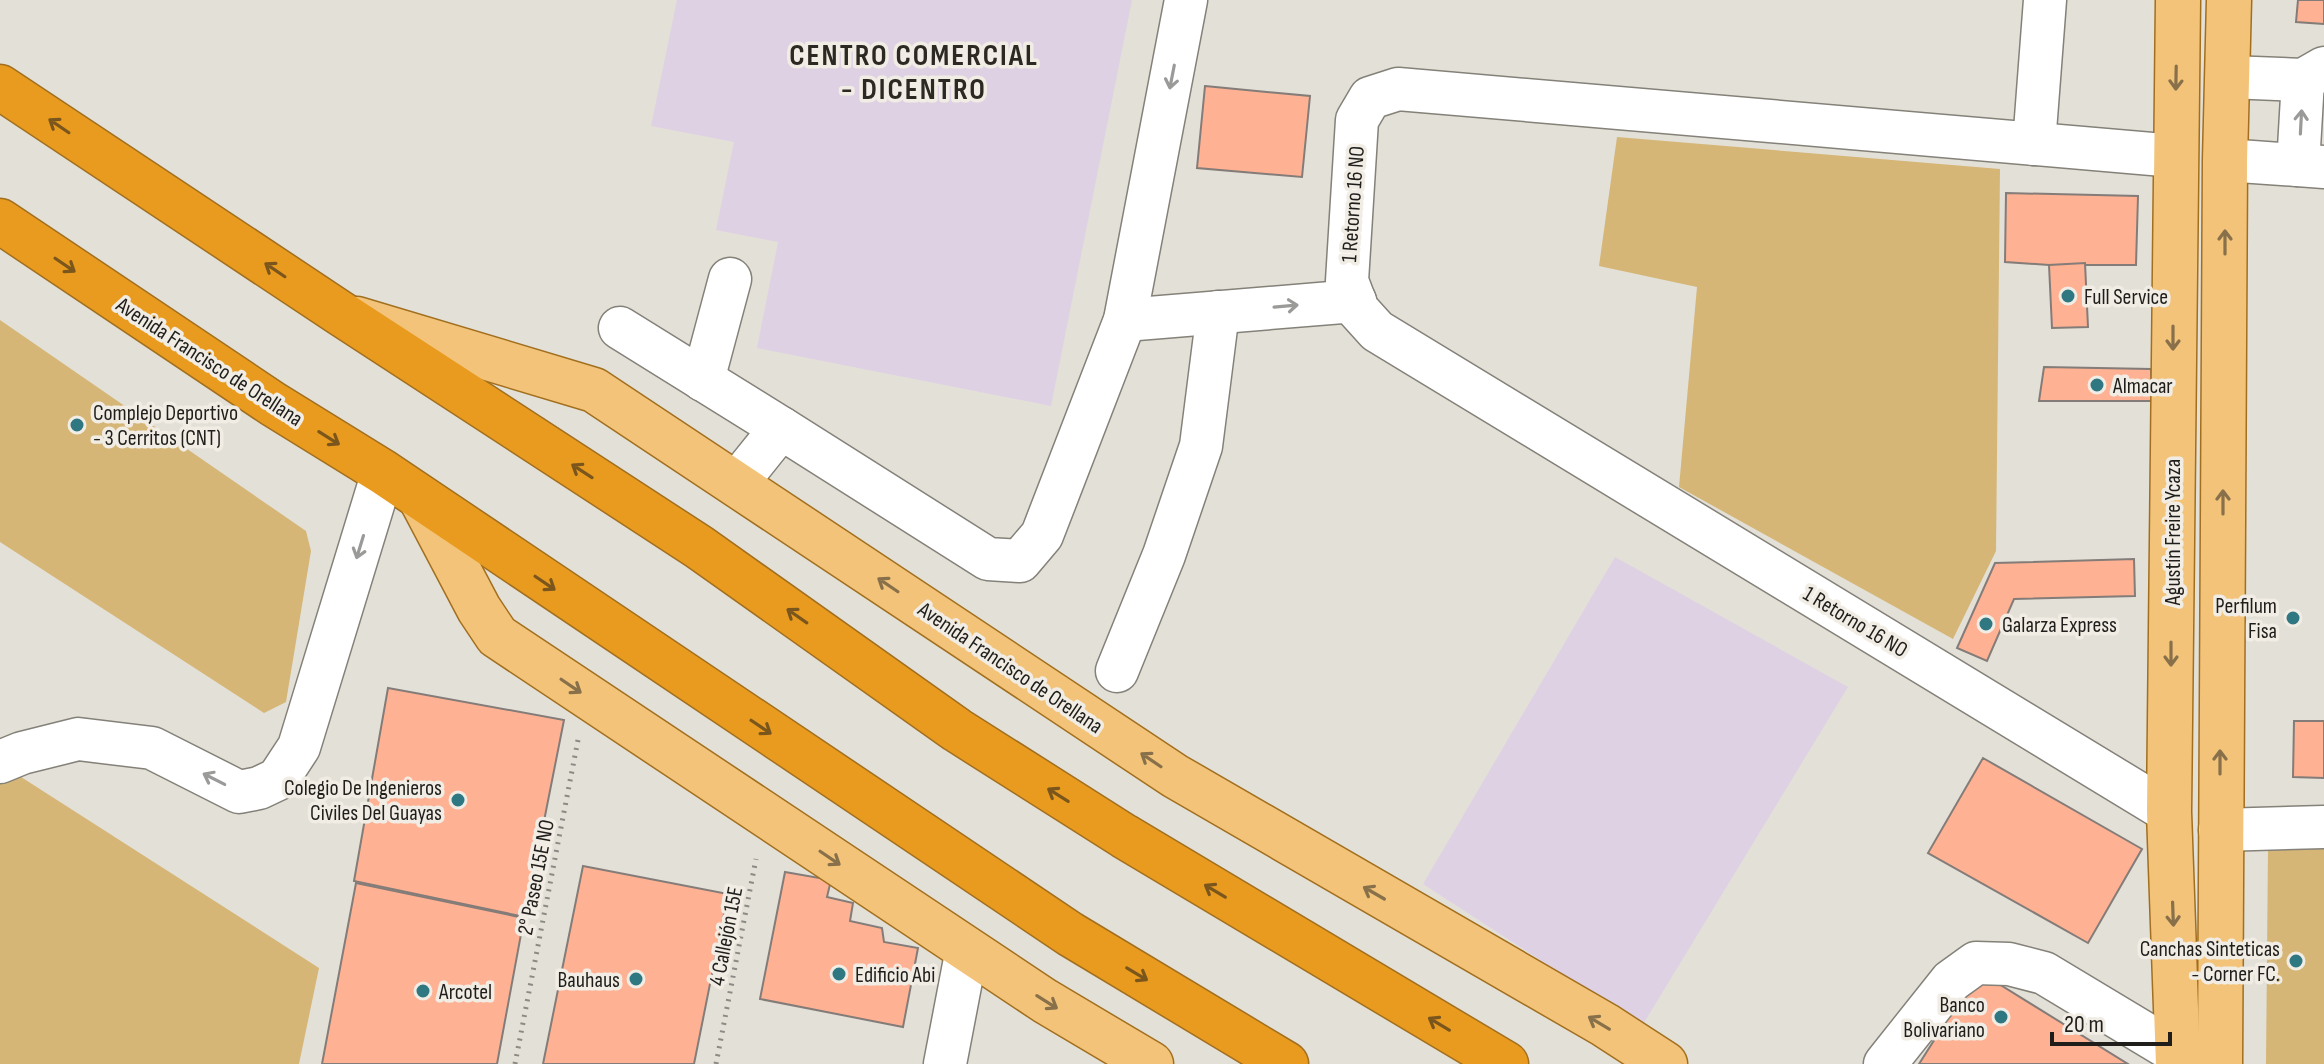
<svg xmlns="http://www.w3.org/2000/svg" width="2324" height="1064" viewBox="0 0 2324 1064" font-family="'Sofia Sans Condensed',sans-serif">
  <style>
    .commercial { fill: #ded1e4 }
    .green { fill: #d5b676 }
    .building { fill: #ffb193; stroke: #847c78; stroke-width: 2 }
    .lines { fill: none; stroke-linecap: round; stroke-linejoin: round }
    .minor-casing { stroke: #848179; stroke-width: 45 }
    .major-casing { stroke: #a26f1e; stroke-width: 47 }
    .highway-casing { stroke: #a26f1e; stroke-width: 47 }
    .path { stroke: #8c8a84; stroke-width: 5; stroke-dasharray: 2 6; stroke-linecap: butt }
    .minor { stroke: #fff; stroke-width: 42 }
    .major { stroke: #f2c379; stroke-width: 44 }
    .highway { stroke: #e99b1f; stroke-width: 44 }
    .oneway { stroke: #9a9a98 }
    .oneway2 { stroke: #88704a }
    .oneway3 { stroke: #7a561d }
    .poi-dot { fill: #307881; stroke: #f1ede5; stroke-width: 3 }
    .labels { text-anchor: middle; stroke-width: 7; stroke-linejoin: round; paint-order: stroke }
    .street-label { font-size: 22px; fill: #1f1e1b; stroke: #f1ede5 }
    .poi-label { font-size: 22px; fill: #1f1e1b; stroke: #f1ede5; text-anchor: start }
    .district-label { font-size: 30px; font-weight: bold; letter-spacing: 2px; fill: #2c2923; stroke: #f1ede5 }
  </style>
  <rect width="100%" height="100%" fill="#e3e0d8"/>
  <!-- commercial -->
  <g class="commercial">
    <path d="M677 0H1132L1051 406 757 348 778 242 716 230 734 142 651 126Z"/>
    <path d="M1615 557 1848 687 1642 1026 1423 884Z"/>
  </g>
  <!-- green -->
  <g class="green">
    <path d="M1617 137 2000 169 1996 551 1953 639 1679 487 1697 287 1599 266Z"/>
    <path d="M0 320 306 531 311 551 286 702 264 713 0 542Z"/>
    <path d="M7 768 319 968 299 1064H0V772Z"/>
    <path d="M2324 846V1064H2266L2268 847Z"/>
  </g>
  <!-- building -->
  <g class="building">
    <path d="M2298 0H2324V24L2296 22Z"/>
    <path d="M1205 86 1310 96 1302 177 1197 168Z"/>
    <path d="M2006 193 2138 196 2136 265H2049L2005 262Z"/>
    <path d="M2085 263 2088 327 2052 328 2049 265Z"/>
    <path d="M2044 367 2151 369 2152 401H2039Z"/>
    <path d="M2134 559 2135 596 2014 599 1987 661 1957 648 1995 563Z"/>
    <path d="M388 688 564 720 525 917 354 881Z"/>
    <path d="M2294 721H2324V778L2293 777Z"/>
    <path d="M1983 758 2142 849 2088 943 1928 853Z"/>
    <path d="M583 866 728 894 694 1064H543Z"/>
    <path d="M785 872 831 880 827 897 853 903 850 921 882 928 884 942 918 948 903 1027 760 999Z"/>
    <path d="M356 883 524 918 497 1064H322Z"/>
    <path d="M1978 971 2128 1064H1919Z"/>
  </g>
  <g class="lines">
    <!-- minor casing -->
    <g class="minor-casing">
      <g id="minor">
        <path d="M2229 77 2303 80 2324 68"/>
        <path d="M2034 144 2045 0"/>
        <path d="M2225 160 2324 167"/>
        <path d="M2298 165 2303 80"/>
        <path d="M1125 320 1355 301"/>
        <path d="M620 328 781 428"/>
        <path d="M703 380 730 279"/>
        <path d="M736 484 781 428 988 559 1020 561 1042 535 1125 320 1186 0"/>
        <path d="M1117 671 1164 555 1201 446 1218 312"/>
        <path d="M0 762 22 753 78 739 152 748 239 792 259 788 278 779 299 747 383 472"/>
        <path d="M2169 812 1377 331 1358 310 1347 281 1357 120 1370 98 1398 89 2175 156"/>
        <path d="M2220 830 2324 827"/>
        <path d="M945 1064 967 949"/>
        <path d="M1885 1064 1951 981 1976 963 2009 964 2044 973 2177 1053"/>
      </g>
    </g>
    <!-- major casing -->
    <g class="major-casing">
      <g id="major">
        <path d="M357 319 594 390 1175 776 1605 1025 1665 1064"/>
        <path d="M421 499 479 609 497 636 1045 1001 1151 1064"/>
        <path d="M2178 1064 2169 812 2178 0"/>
        <path d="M2220 1064 2225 160 2229 0"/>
      </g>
    </g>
    <!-- highway casing -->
    <g class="highway-casing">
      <g id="highway">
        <path d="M0 87 340 313 699 547 957 730 1124 836 1506 1064"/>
        <path d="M0 221 273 404 383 472 1070 934 1286 1064"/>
      </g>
    </g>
    <!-- path -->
    <g class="path">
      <path d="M515 1064 578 740"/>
      <path d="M716 1064 756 859"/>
    </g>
    <!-- minor -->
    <use href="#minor" class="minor"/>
    <!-- major -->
    <use href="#major" class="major"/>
    <!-- highway -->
    <use href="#highway" class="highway"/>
  </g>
  <!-- one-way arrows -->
  <defs><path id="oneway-shaft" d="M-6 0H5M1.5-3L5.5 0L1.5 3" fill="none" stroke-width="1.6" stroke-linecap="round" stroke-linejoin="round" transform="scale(2)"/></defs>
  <g class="oneway">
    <use href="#oneway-shaft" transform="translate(1172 77) rotate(101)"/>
    <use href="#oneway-shaft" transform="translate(2301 122) rotate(-87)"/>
    <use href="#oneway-shaft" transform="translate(1286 306) rotate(-5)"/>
    <use href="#oneway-shaft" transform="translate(360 547) rotate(107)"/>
    <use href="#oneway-shaft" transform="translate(214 779) rotate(-153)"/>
  </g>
  <g class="oneway2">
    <use href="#oneway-shaft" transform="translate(2176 78) rotate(91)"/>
    <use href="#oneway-shaft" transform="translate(2225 242) rotate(-90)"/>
    <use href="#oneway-shaft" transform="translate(2173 338) rotate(90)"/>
    <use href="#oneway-shaft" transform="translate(2223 502) rotate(-90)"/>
    <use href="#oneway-shaft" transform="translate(888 585) rotate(-146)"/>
    <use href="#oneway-shaft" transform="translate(2171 654) rotate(90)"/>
    <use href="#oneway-shaft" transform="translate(571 686) rotate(34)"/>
    <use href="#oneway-shaft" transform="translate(1151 760) rotate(-146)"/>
    <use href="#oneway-shaft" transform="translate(2220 762) rotate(-90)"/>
    <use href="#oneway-shaft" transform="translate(830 858) rotate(34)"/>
    <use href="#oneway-shaft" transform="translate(1374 893) rotate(-150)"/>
    <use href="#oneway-shaft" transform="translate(2173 914) rotate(88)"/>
    <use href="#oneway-shaft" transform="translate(1047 1002) rotate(32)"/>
    <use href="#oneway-shaft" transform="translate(1599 1023) rotate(-149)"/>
  </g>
  <g class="oneway3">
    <use href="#oneway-shaft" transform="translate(59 126) rotate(-146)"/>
    <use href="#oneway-shaft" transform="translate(65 265) rotate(34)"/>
    <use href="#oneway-shaft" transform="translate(275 270) rotate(-146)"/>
    <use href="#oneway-shaft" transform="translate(329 438) rotate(32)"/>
    <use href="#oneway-shaft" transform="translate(582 471) rotate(-147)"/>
    <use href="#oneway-shaft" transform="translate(545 583) rotate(34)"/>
    <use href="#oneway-shaft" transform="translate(797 616) rotate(-145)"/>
    <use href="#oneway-shaft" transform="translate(761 727) rotate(34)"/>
    <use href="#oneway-shaft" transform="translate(1058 795) rotate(-148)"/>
    <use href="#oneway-shaft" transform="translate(1215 891) rotate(-149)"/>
    <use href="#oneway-shaft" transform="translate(1137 974) rotate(31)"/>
    <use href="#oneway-shaft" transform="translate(1439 1024) rotate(-149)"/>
  </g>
  <!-- markers -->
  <g class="poi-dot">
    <circle cx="2068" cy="296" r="8"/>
    <circle cx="2097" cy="385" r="8"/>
    <circle cx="77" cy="425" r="8"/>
    <circle cx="2293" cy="618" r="8"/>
    <circle cx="1986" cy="624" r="8"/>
    <circle cx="458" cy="800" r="8"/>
    <circle cx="2296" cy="961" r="8"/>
    <circle cx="839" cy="974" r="8"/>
    <circle cx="636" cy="979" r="8"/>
    <circle cx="423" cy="991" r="8"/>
    <circle cx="2001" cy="1017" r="8"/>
  </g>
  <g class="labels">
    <!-- street labels -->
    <g class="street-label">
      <text transform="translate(1352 204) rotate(-86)" y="8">1 Retorno 16 NO</text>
      <text transform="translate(210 361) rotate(33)" y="8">Avenida Francisco de Orellana</text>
      <text transform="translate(2172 532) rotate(-90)" y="8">Agustín Freire Ycaza</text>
      <text transform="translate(1856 621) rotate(31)" y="8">1 Retorno 16 NO</text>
      <text transform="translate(1011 667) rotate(34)" y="8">Avenida Francisco de Orellana</text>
      <text transform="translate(535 877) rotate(-79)" y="8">2° Paseo 15E NO</text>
      <text transform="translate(725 936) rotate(-79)" y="8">4 Callejón 15E</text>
    </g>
    <!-- poi labels -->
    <g class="poi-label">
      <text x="2084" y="304">Full Service</text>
      <text x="2113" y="393">Almacar</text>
      <text x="93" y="420">Complejo Deportivo<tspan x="93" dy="25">- 3 Cerritos (CNT)</tspan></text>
      <text x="2277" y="613" text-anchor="end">Perfilum<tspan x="2277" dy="25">Fisa</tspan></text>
      <text x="2002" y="632">Galarza Express</text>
      <text x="442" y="795" text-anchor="end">Colegio De Ingenieros<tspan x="442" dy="25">Civiles Del Guayas</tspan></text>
      <text x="2280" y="956" text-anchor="end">Canchas Sinteticas<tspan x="2280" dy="25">- Corner FC.</tspan></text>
      <text x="855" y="982">Edificio Abi</text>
      <text x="620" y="987" text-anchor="end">Bauhaus</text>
      <text x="439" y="999">Arcotel</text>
      <text x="1985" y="1012" text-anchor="end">Banco<tspan x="1985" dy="25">Bolivariano</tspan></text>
    </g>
    <!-- district labels -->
    <g class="district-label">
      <text x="914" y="65">CENTRO COMERCIAL<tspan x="914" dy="34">- DICENTRO</tspan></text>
    </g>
  </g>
  <!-- scale -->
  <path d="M2052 1032v12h118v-12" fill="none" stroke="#1f1e1b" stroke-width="4"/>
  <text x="2064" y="1032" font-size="24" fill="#1f1e1b" stroke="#f1ede5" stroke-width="6" paint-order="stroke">20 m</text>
</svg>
